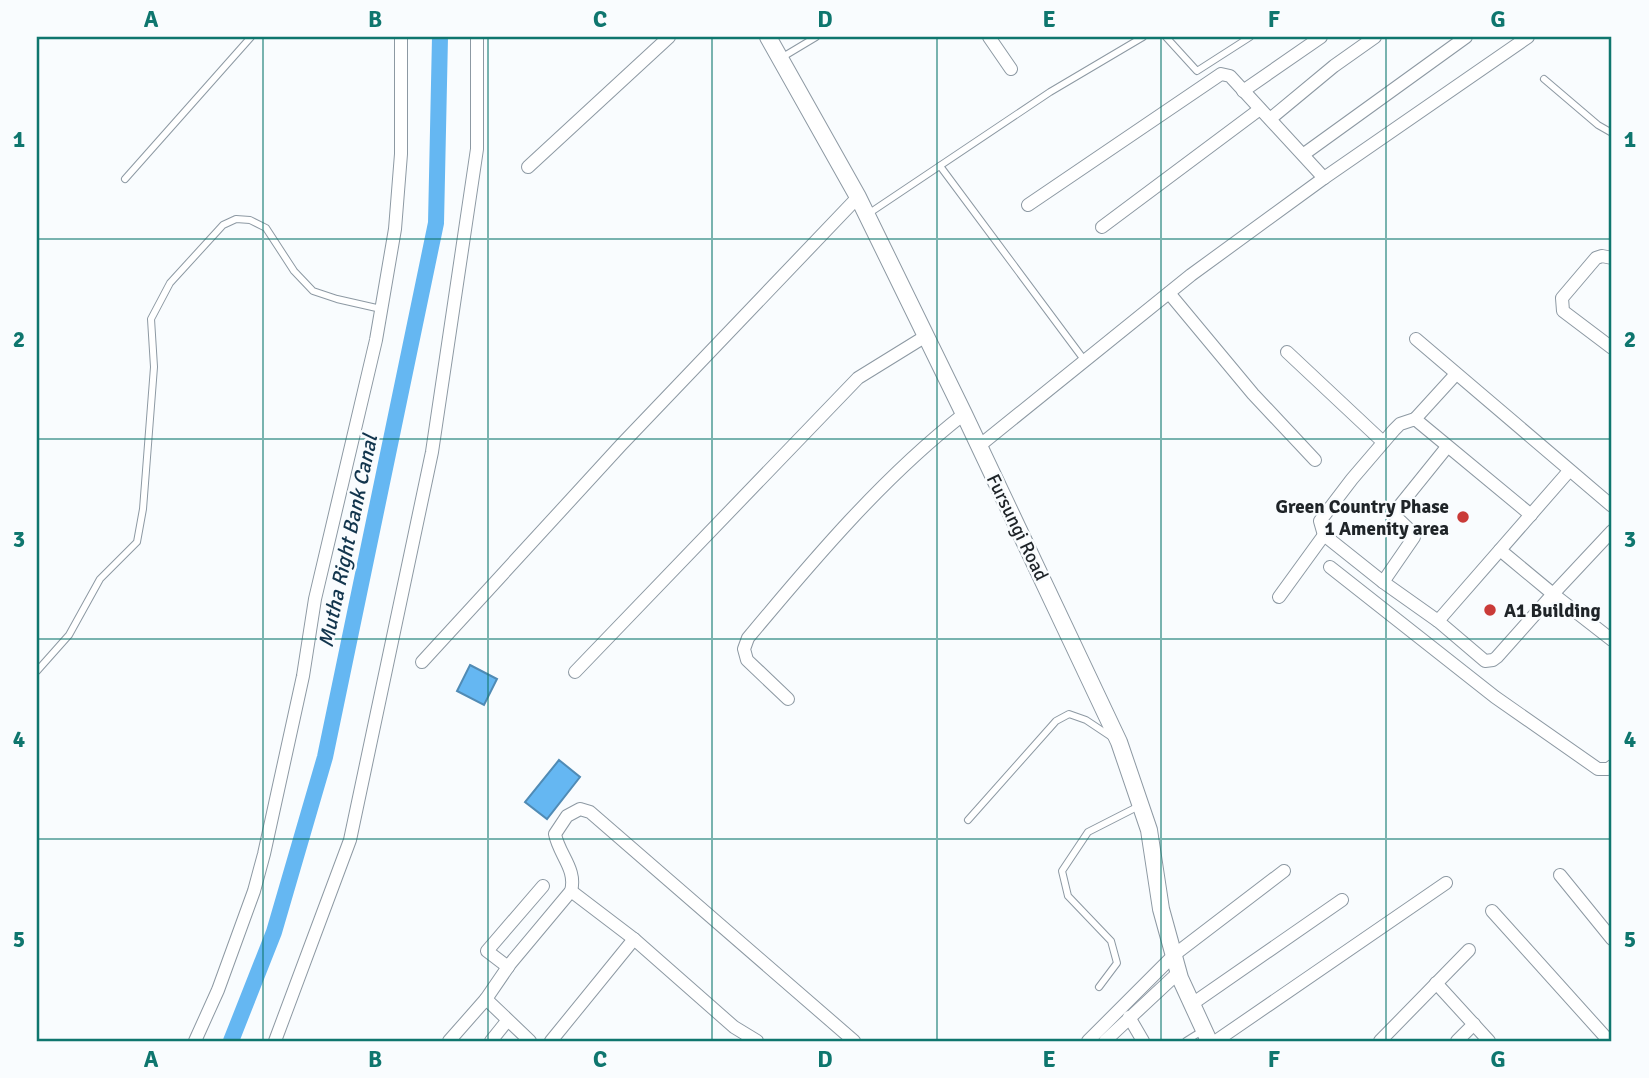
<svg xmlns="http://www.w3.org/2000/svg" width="1649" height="1078" viewBox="0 0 1649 1078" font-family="Signika,sans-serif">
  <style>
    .water { fill: #65b7f2; stroke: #508bb5; stroke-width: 2 }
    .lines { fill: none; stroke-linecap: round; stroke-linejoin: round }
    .canal { stroke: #65b7f2; stroke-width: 16 }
    .service-casing { stroke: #8d99a3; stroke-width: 8 }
    .minor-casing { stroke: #8d99a3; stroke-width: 14 }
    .tertiary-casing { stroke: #8d99a3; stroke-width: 18 }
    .service { stroke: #fff; stroke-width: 6 }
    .minor { stroke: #fff; stroke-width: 12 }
    .tertiary { stroke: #fff; stroke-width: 16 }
    .grid { fill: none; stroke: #0f766e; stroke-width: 2; stroke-opacity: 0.55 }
    .poi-dot { fill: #ca3b38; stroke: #f9fcfe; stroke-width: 2.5 }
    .labels { text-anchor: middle; stroke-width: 5; stroke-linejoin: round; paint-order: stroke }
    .poi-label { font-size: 19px; font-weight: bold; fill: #1f2428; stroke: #f9fcfe; text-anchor: end }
    .street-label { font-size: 19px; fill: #1f2428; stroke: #f9fcfe }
    .water-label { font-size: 21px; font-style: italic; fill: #12354d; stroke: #f9fcfe }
    .neatline { fill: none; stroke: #0f766e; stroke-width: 2.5 }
    .grid-label { font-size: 23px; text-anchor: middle; font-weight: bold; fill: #0f766e }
  </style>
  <rect width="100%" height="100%" fill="#f9fcfe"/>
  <!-- water -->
  <g class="water">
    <path d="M470 665 497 679 484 705 457 691Z"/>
    <path d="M559 760 580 777 547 819 525 802Z"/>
  </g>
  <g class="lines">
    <!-- canal -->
    <path class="canal" d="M231 1041 274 932 325 757 436 223 440 37"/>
    <!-- service casing -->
    <g class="service-casing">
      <g id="service">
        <path d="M1166 37 1197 71 1250 37"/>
        <path d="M781 58 816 37"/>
        <path d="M1544 79 1598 125 1612 133"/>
        <path d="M940 166 1085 361"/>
        <path d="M125 179 251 37"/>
        <path d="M868 214 1050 92 1143 37"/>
        <path d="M37 671 69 635 100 579 137 542 143 509 154 367 151 319 170 283 223 225 236 219 250 220 266 228 294 271 313 291 337 299 381 309"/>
        <path d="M968 820 1056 721 1069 714 1086 720 1113 738"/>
        <path d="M1099 987 1117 963 1111 941 1068 896 1062 871 1088 832 1139 806"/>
        <path d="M1186 1041 1202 1031"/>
      </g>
    </g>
    <!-- minor casing -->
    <g class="minor-casing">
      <g id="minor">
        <path d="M989 37 1011 69"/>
        <path d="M1243 91 1321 37"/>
        <path d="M1270 119 1334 66 1375 37"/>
        <path d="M1304 154 1466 37"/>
        <path d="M528 167 669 37"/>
        <path d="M1028 205 1221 74 1230 76 1324 178"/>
        <path d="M1102 227 1260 109"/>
        <path d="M1612 258 1602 256 1596 258 1562 298 1563 311 1612 348"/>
        <path d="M1169 293 1253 394 1315 460"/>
        <path d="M1416 339 1612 506"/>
        <path d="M1287 352 1383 442"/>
        <path d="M1415 419 1456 374"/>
        <path d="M979 446 1191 275 1324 178 1528 37"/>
        <path d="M1531 515 1415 419 1400 424 1394 430 1352 479 1320 521 1324 535 1383 582 1438 621 1485 661 1493 660 1497 657 1553 594 1612 640"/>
        <path d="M1500 550 1553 594 1612 531"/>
        <path d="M1330 567 1495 697 1598 769H1608L1612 766"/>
        <path d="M1383 582 1414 537 1413 533 1393 514 1447 447"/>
        <path d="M1279 597 1324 535"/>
        <path d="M1438 621 1569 471"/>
        <path d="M422 662 621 445 858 197"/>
        <path d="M575 672 858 378 926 336"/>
        <path d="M788 699 747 660 744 649 748 638C813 560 883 477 964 414"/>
        <path d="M1560 875 1612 939"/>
        <path d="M571 891 634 939 734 1027 757 1041"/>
        <path d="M1492 911 1609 1041"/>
        <path d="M508 967 487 951 543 886"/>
        <path d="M1436 983 1489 1041"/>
        <path d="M1192 1004 1342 900"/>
        <path d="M1129 1017 1143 1041"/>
        <path d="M195 1041 218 990 254 891 264 854 303 676 315 599 376 340 395 229 401 154V37"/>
        <path d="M275 1041 350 840 432 452 477 149V37"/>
        <path d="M449 1041 486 999"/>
        <path d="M491 1041 507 1021"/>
        <path d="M530 1041 486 999 510 964 571 891C577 869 559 855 555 834L567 816 580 809 590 812 854 1041"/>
        <path d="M551 1041 634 939"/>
        <path d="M1088 1041 1174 955 1284 871"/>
        <path d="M1105 1041 1179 972"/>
        <path d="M1216 1041 1446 883"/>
        <path d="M1380 1041 1469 950"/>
        <path d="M1457 1041 1474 1024"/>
      </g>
    </g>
    <!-- tertiary casing -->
    <g class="tertiary-casing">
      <path id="tertiary" d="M768 37 858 197 964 414 1119 742 1149 830 1161 909 1180 978 1209 1041"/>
    </g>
    <!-- service -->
    <use href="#service" class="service"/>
    <!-- minor -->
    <use href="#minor" class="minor"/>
    <!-- tertiary -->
    <use href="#tertiary" class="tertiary"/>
  </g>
  <!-- grid -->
  <path class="grid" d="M263 37V1041M488 37V1041M712 37V1041M937 37V1041M1161 37V1041M1386 37V1041M37 239H1612M37 439H1612M37 639H1612M37 839H1612"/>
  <!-- markers -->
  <g class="poi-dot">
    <circle cx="1463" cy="517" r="7"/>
    <circle cx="1490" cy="610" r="7"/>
  </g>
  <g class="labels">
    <!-- poi labels -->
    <g class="poi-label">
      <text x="1449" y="513">Green Country Phase<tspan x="1449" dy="22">1 Amenity area</tspan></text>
      <text x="1504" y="617" text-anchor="start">A1 Building</text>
    </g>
    <!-- street labels -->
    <g class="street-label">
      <text transform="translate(1018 527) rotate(64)" y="7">Fursungi Road</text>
    </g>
    <!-- water labels -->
    <g class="water-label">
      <text transform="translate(348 541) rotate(-78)" y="7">Mutha Right Bank Canal</text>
    </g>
  </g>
  <!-- border -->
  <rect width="1649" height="1078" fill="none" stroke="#f9fcfe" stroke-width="77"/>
  <rect x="38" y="38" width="1572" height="1002" class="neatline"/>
  <g class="grid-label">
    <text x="151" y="27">A</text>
    <text x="375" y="27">B</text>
    <text x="600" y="27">C</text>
    <text x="825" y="27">D</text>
    <text x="1049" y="27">E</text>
    <text x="1274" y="27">F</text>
    <text x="1498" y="27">G</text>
    <text x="19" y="147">1</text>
    <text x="1630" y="147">1</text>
    <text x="19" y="347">2</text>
    <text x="1630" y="347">2</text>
    <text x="19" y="547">3</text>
    <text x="1630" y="547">3</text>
    <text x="19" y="747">4</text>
    <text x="1630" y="747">4</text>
    <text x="19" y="947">5</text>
    <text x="1630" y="947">5</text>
    <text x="151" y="1067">A</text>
    <text x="375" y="1067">B</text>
    <text x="600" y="1067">C</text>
    <text x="825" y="1067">D</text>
    <text x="1049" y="1067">E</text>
    <text x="1274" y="1067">F</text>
    <text x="1498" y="1067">G</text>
  </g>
</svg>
